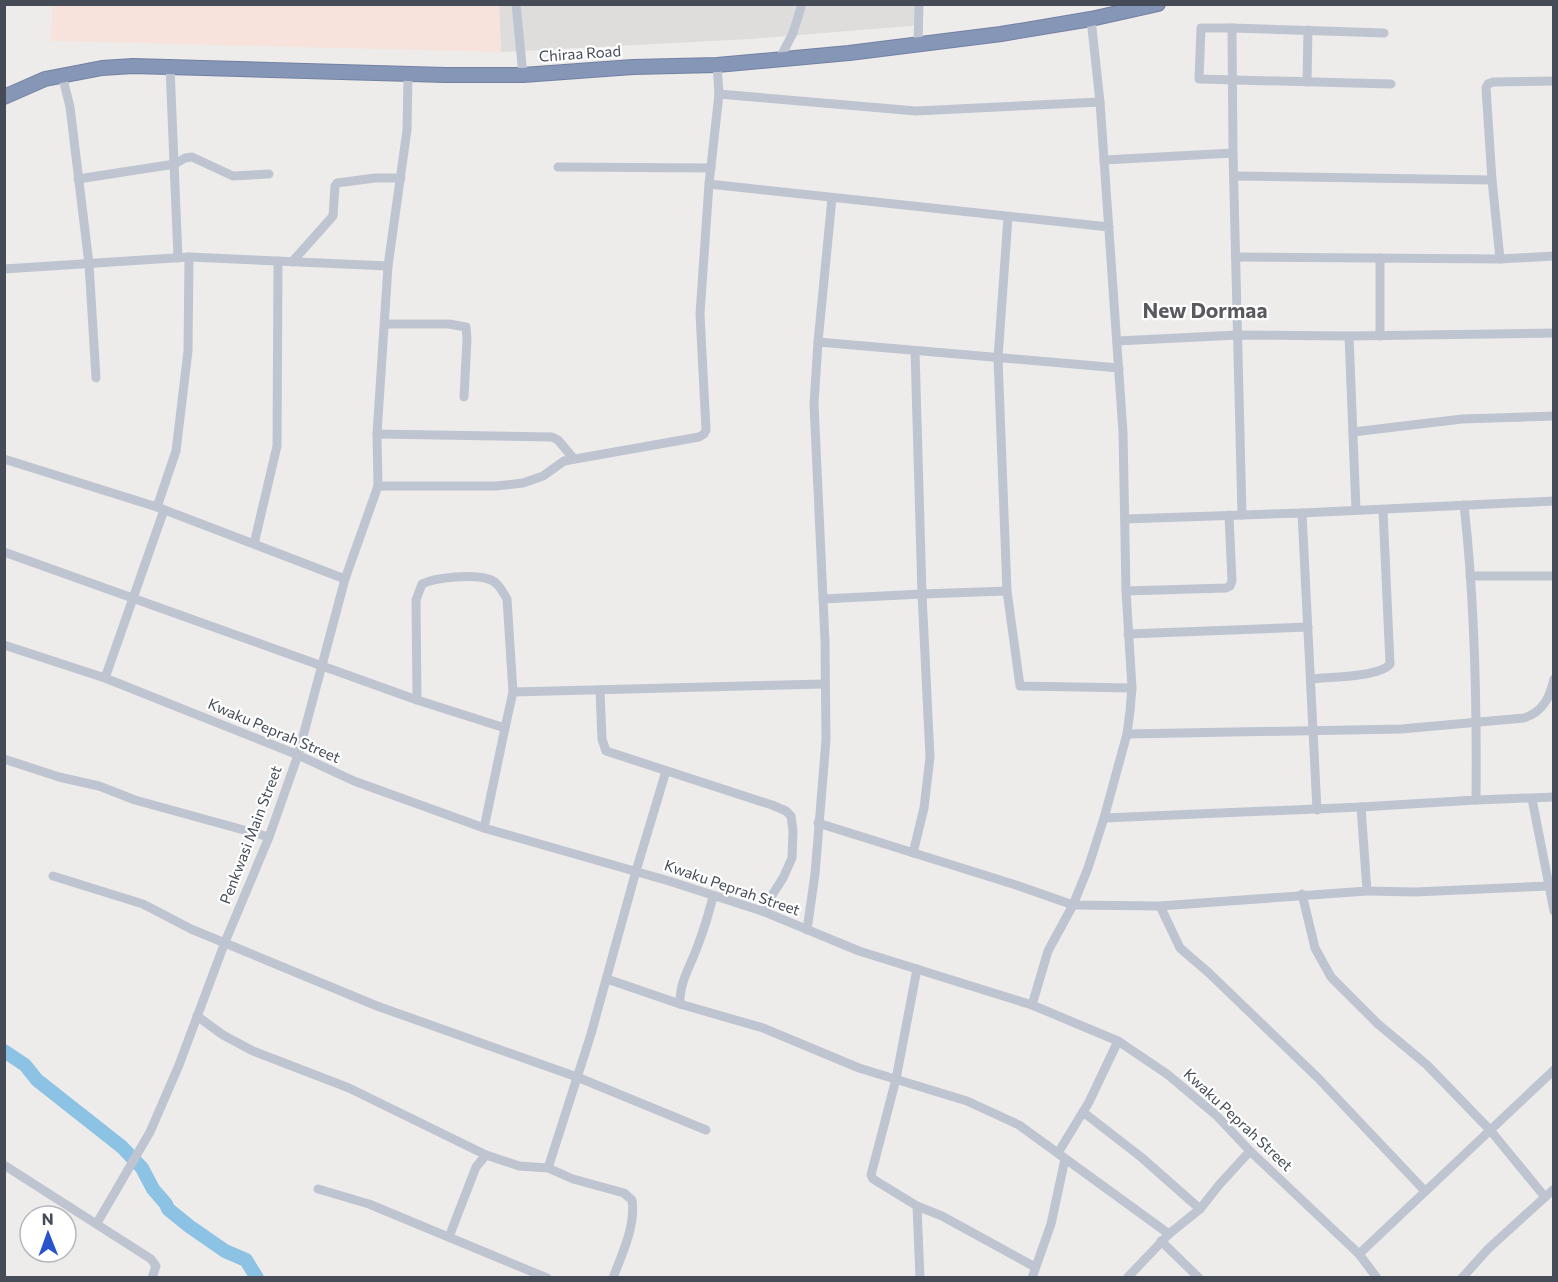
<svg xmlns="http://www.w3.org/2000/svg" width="1558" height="1282" viewBox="0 0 1558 1282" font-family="Commissioner,sans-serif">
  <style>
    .education { fill: #dfdddc }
    .medical { fill: #f7e3dc }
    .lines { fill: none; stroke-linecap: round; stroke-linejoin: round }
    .river { stroke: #8cc2e3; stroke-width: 14 }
    .highway-casing { stroke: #7281a2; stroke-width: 16 }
    .minor { stroke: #bfc5d0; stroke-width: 9 }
    .highway { stroke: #8696b7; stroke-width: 14 }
    .labels { text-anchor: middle; stroke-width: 4.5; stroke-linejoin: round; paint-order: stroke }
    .street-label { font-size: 15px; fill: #454c57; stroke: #fff }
    .district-label { font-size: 21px; font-weight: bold; fill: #595a5f; stroke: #fff }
  </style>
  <rect width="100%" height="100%" fill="#eeeceb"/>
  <!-- education -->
  <path class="education" d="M499 5H922L923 25 750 39 501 52Z"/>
  <!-- medical -->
  <path class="medical" d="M499 5 501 52 51 41 52 5Z"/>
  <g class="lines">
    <!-- river -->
    <path class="river" d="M4 1051 25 1065 37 1080 122 1147 142 1168 153 1189 166 1204 168 1209 189 1226 225 1251 246 1260 257 1278"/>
    <!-- highway casing -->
    <g class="highway-casing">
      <path id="highway" d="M4 97 45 79 102 68 133 66 445 75H523L633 67 717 65 849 53 1001 34 1091 19 1158 4"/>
    </g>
    <!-- minor -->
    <g class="minor">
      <path d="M516 4 523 75"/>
      <path d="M1232 28H1201L1199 79 1391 84"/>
      <path d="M918 44 919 4"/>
      <path d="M779 60 793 33 802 4"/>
      <path d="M170 67 178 258"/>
      <path d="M62 75 70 107 89 264 96 378"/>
      <path d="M1307 82 1308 30"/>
      <path d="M719 94 916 111 1100 102"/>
      <path d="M1233 153 1232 28 1384 33"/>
      <path d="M1104 160 1233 153 1242 515"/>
      <path d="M558 167 711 168"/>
      <path d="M1234 176 1492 180 1500 259 1236 257"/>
      <path d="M78 179 175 164 185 158 192 157 233 176 269 174"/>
      <path d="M1492 180 1486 88 1488 84 1493 82 1554 81"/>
      <path d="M709 184 1109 227"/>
      <path d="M1380 258V336"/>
      <path d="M1500 259 1554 256"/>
      <path d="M292 262 333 216 335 186 337 183 375 178H401"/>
      <path d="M4 269 189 257 388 266"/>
      <path d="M385 324H449L466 327 467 339 464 397"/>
      <path d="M1349 336 1356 510"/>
      <path d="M1117 341 1238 335 1349 336 1554 333"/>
      <path d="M818 342 1119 368"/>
      <path d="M915 351 922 594 1007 591 998 358 1008 217"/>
      <path d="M1353 432 1462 419 1554 416"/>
      <path d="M377 434 552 437 558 440 574 459"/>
      <path d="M4 459 157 507 345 579 298 755 269 837 225 942 179 1065 150 1132 97 1223"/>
      <path d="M378 486H496L523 483 543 476 564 461 699 437 704 434 706 430 700 314 709 184 719 94 717 65"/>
      <path d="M157 507 176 451 188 351 189 257"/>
      <path d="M1302 513 1554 501"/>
      <path d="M1125 519 1302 513 1317 810"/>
      <path d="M254 544 277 446 278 261"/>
      <path d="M4 552 417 700 505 728 484 828"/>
      <path d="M1470 576H1554"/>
      <path d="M345 579 378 486 377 434 388 266 407 130 408 75"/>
      <path d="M1007 591 1020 686 1132 688"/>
      <path d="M1126 591 1226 588 1230 586 1232 581 1229 515"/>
      <path d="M823 599 922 594 930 757 924 808 913 853"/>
      <path d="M1128 634 1308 627"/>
      <path d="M4 645 105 678 298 755 354 781 484 828 669 881 762 911 859 951 1032 1005 1118 1041 1167 1074 1216 1115 1250 1151 1359 1254 1377 1278"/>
      <path d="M105 678 164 510"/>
      <path d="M1312 679C1329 677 1380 677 1390 664L1383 510"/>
      <path d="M600 690 602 739 606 751 772 805 786 811 791 816 793 831 792 858 783 878 762 911"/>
      <path d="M417 700 416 600 422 584C436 577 474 574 488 579 498 581 502 591 507 599L513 692"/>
      <path d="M505 728 513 692 824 684"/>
      <path d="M1127 734 1401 729 1524 718C1543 712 1550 697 1554 679"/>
      <path d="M4 759 59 777 99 786 135 800 269 837"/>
      <path d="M1532 799 1554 911"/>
      <path d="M1476 800 1554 797"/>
      <path d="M1361 807 1476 800C1477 702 1475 603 1464 505"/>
      <path d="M818 823 1016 885 1073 905 1160 906 1367 891 1361 807 1104 818"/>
      <path d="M53 876 143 904 191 929 377 1006 577 1077 706 1130"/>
      <path d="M1367 891 1415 892 1549 886"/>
      <path d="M1302 894 1315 948 1331 977 1378 1024 1427 1065 1490 1130 1545 1197"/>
      <path d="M1160 906 1180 948 1209 973 1318 1078 1424 1190"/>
      <path d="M807 930 815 874 826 740 825 641 814 404 818 342 832 198"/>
      <path d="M917 969 896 1079 871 1175 873 1179 917 1206 942 1216 1035 1267"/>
      <path d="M607 979 680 1004 763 1028 859 1068 967 1101 1019 1125 1169 1234"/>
      <path d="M680 1004C679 981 692 964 699 942 705 927 709 912 713 897"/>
      <path d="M1032 1005 1048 951 1073 905 1088 868 1104 818 1127 734 1130 711 1132 688 1126 591 1123 432 1100 102 1091 19"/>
      <path d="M197 1016 223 1035 253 1051 349 1088 486 1155 519 1166 548 1168 591 1034 636 871 666 771"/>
      <path d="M1083 1112 1141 1157 1200 1209 1219 1185 1250 1151"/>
      <path d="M1058 1153 1089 1102 1118 1041"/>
      <path d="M4 1165 151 1259 156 1266 152 1278"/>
      <path d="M548 1168 573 1179 624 1193 632 1200C636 1225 622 1254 613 1278"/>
      <path d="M318 1189 369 1204 547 1278"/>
      <path d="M917 1206 920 1278"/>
      <path d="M449 1237 476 1167 486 1155"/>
      <path d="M1161 1241 1199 1278"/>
      <path d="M1359 1254 1554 1070"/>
      <path d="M1032 1278 1051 1224 1065 1159"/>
      <path d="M1127 1278 1169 1234 1200 1209"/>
      <path d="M1462 1278 1488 1249 1554 1189"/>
    </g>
    <!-- highway -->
    <use href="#highway" class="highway"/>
  </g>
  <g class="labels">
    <!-- street labels -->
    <g class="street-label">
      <text transform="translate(580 54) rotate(-4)" y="5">Chiraa Road</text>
      <text transform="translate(274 731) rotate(23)" y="5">Kwaku Peprah Street</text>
      <text transform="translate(251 835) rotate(-69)" y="5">Penkwasi Main Street</text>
      <text transform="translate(732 888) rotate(19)" y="5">Kwaku Peprah Street</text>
      <text transform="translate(1238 1120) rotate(43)" y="5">Kwaku Peprah Street</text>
    </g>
    <!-- district labels -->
    <g class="district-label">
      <text x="1205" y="318">New Dormaa</text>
    </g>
  </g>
  <!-- border -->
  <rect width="1558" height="1282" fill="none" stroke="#454c57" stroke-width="12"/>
  <!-- north arrow -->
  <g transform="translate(48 1234) rotate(359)"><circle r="28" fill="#ffffff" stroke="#b5b7bc" stroke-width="1.5"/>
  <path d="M0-4.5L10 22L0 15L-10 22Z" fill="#2853cb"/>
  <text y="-9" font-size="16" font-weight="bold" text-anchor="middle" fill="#454c57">N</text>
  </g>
</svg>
